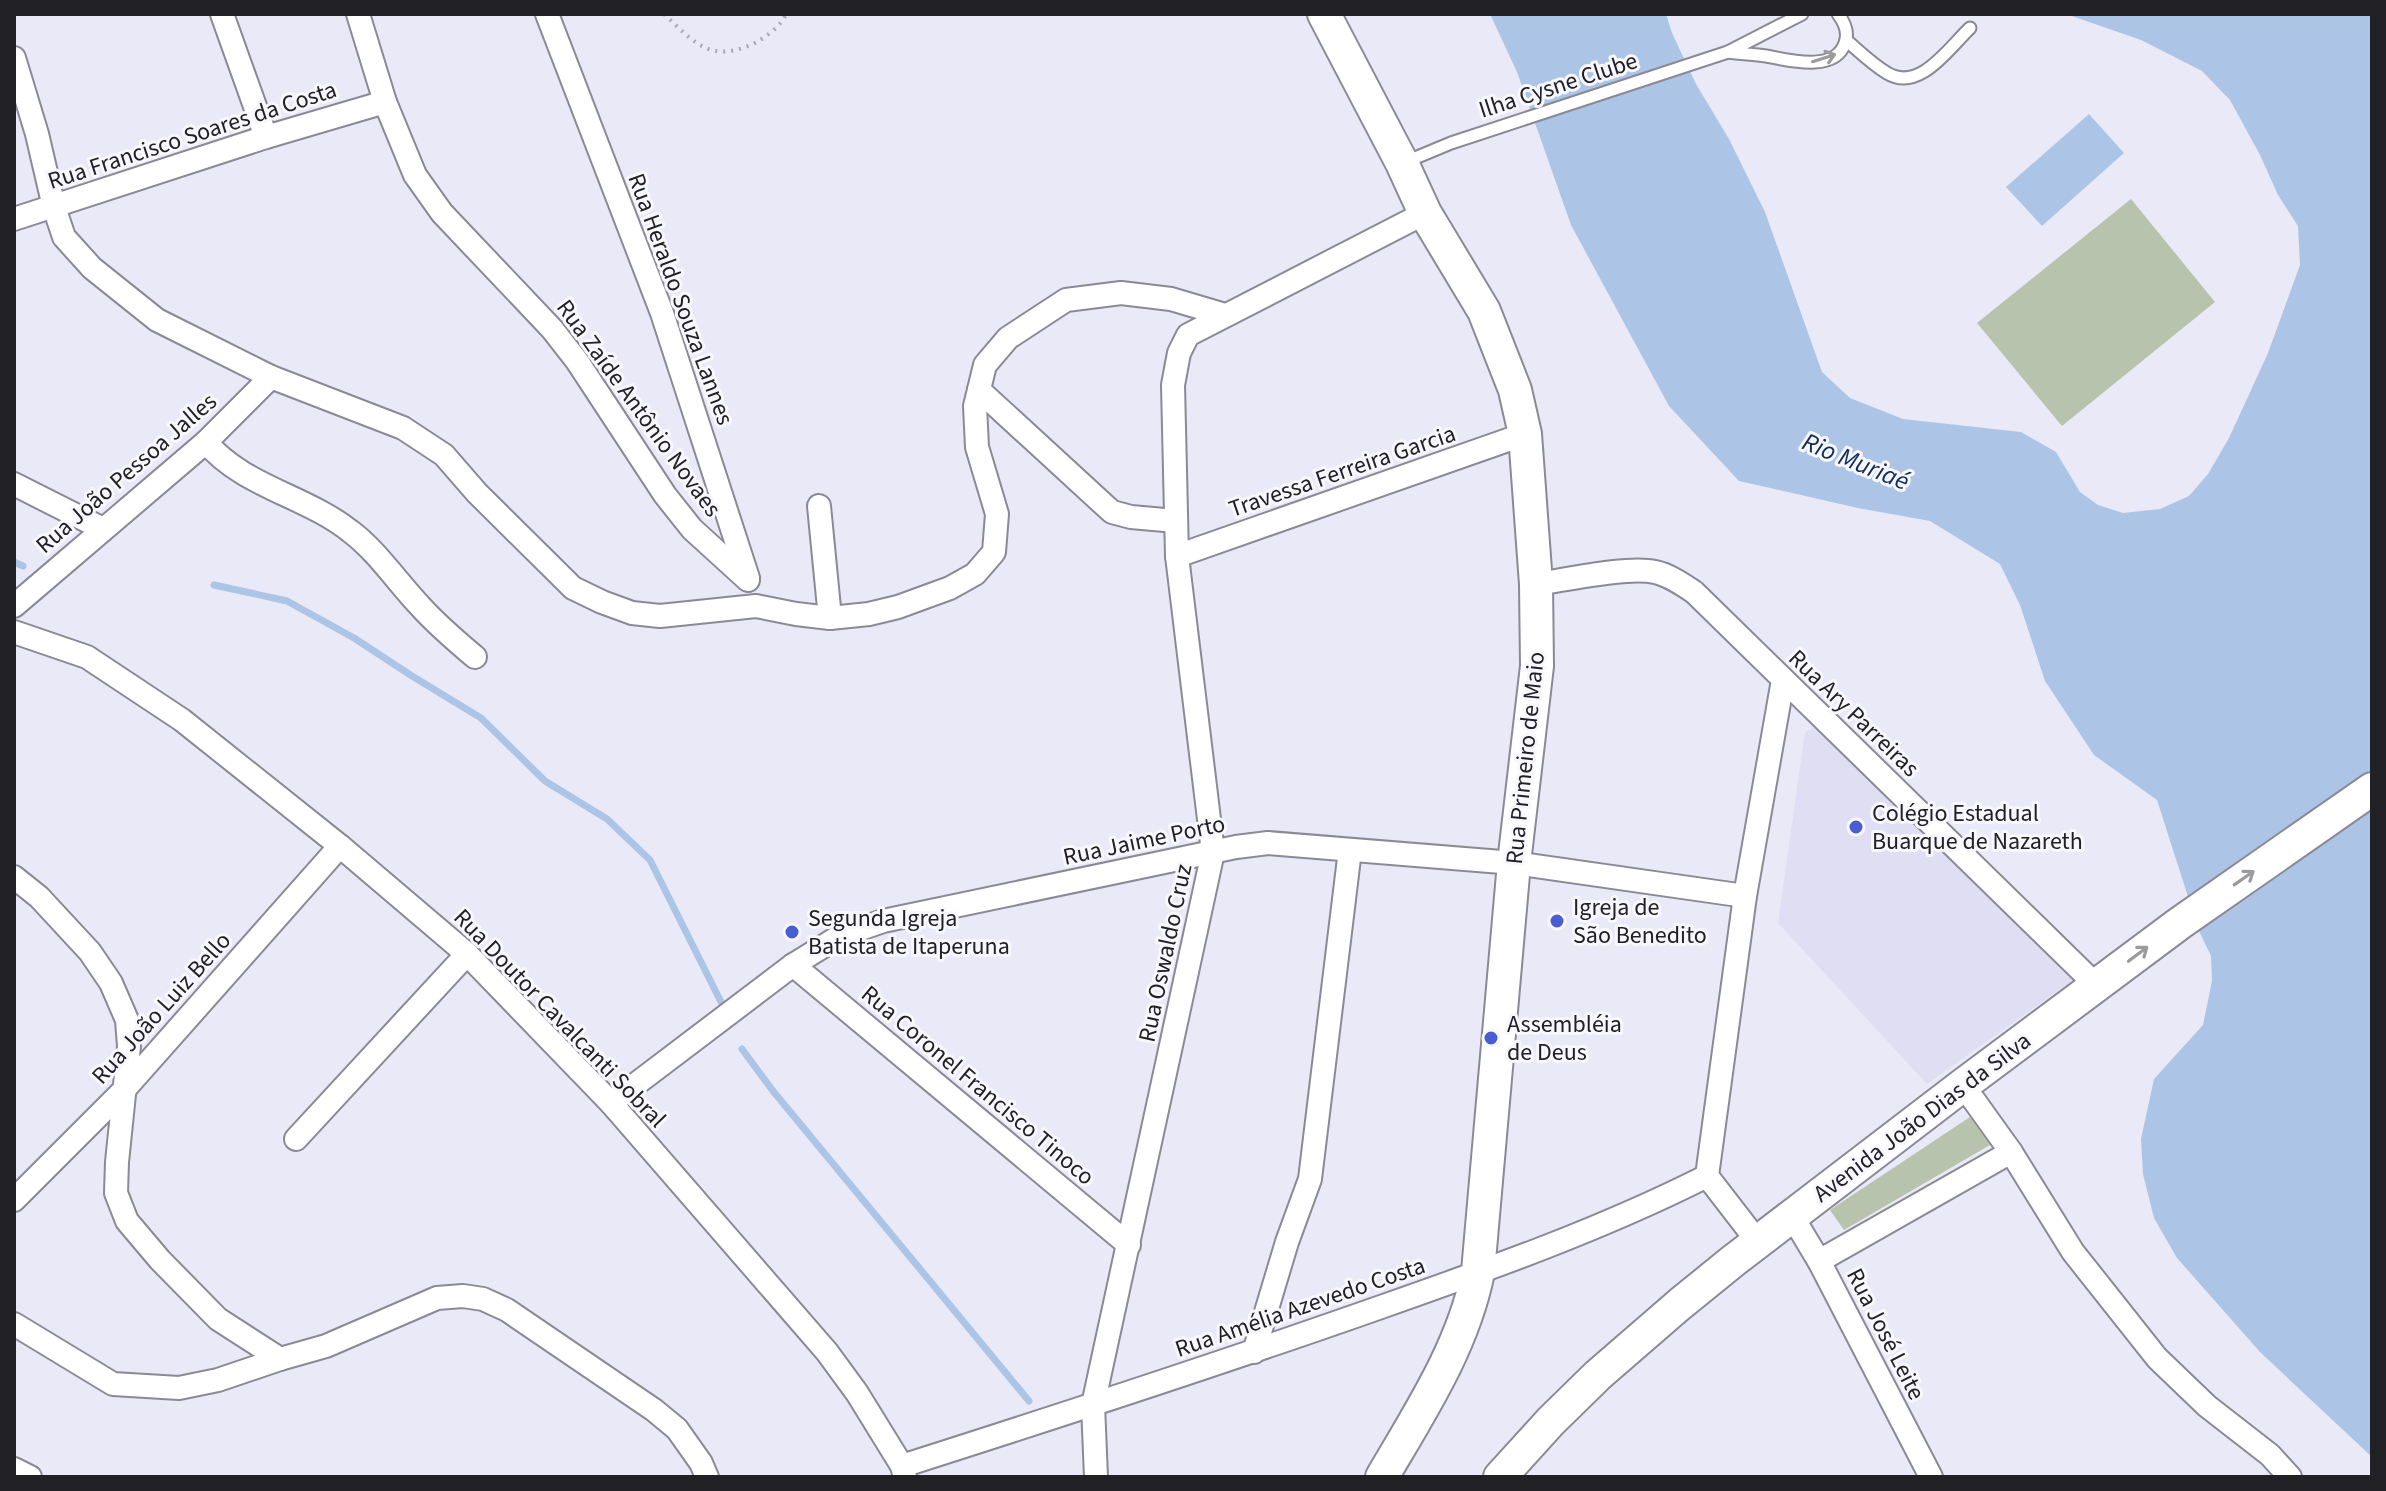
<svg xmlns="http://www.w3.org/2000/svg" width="2386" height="1491" viewBox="0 0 2386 1491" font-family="'Source Sans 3',sans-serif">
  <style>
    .built { fill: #e0def3 }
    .green { fill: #b7c3ac }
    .water { fill: #acc5e7 }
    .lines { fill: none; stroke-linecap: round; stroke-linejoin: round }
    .stream { stroke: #acc5e7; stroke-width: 7 }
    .service-casing { stroke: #8b8996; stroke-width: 15 }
    .minor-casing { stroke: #8b8996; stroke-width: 26 }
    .secondary-casing { stroke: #8b8996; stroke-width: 36 }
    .path { stroke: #a8a7b2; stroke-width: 4; stroke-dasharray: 2 6; stroke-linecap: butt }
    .service { stroke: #fff; stroke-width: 11 }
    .minor { stroke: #fff; stroke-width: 22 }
    .secondary { stroke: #fff; stroke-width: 32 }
    .oneway { stroke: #9b9b9d }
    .poi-dot { fill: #4a5dd1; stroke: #f8f7fd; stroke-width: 3 }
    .labels { text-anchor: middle; stroke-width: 6; stroke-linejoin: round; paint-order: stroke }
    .street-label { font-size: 24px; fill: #212025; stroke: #f8f7fd }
    .poi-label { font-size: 24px; fill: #212025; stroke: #f8f7fd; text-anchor: start }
    .water-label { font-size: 26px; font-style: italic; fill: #0e2e59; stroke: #f8f7fd }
  </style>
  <rect width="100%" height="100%" fill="#eae9f7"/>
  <!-- built -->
  <path class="built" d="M1816 727 2076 978 1927 1084 1778 923 1805 732Z"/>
  <!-- green -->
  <g class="green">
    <path d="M2131 199 2215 302 2062 426 1977 323Z"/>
    <path d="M1970 1117 1990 1145 1844 1230 1830 1210Z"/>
  </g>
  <!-- water -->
  <g class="water">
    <path d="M1490 14H1666L1672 33 1696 84 1729 139 1765 212 1822 372 1850 398 1903 419 2021 432 2056 452 2080 492 2098 505 2123 513 2160 509 2189 496 2208 474 2229 438 2268 353 2300 265 2298 226 2278 195 2260 155 2230 100 2202 71 2141 40 2066 14H2372V1457L2260 1352 2177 1258 2154 1218 2143 1174 2141 1139 2154 1079 2203 1025 2212 981 2211 956 2199 931 2157 800 2094 755 2045 681 2020 605 2000 564 1930 521 1858 508 1739 481 1669 406 1571 225 1517 72Z"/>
    <path d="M2089 114 2124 153 2042 226 2006 187Z"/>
  </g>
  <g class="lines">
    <!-- stream -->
    <g class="stream">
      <path d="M14 562 23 566"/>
      <path d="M214 585 287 601 354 638 412 676 481 718 545 781 607 819 650 860 723 1006"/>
      <path d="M742 1049 773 1091 1029 1401"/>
    </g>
    <!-- service casing -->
    <g class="service-casing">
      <g id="service">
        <path d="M1802 14 1728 52C1741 54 1753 54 1766 56 1788 60 1835 73 1845 43 1849 32 1845 23 1838 14"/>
        <path d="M1846 40C1859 51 1872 64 1887 73 1919 93 1949 48 1970 28"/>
        <path d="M1403 163 1451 143 1728 52"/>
      </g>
    </g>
    <!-- minor casing -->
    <g class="minor-casing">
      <g id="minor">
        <path d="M222 14 266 137"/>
        <path d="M358 14 385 102 415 175 442 213 552 329 577 361 665 495 692 529 748 580"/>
        <path d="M547 14 662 313 748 578"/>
        <path d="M14 58 37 134 54 207 64 237 92 268 157 320 271 377 403 428 444 455 477 493 573 588 602 602 632 613 660 616 756 606 796 614 830 618 869 614 898 607 950 588 975 574 994 552 997 514 977 447 975 406 985 365 1008 338 1066 300 1121 293 1171 299 1225 315"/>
        <path d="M14 219 266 137 385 102"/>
        <path d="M979 390 1112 512 1131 517 1176 521"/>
        <path d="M206 442C242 486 306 496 350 531 376 550 398 583 421 607 437 625 456 641 475 657"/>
        <path d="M14 484 103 529"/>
        <path d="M819 506 830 618"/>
        <path d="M1177 556 1525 434"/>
        <path d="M1536 584C1565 580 1628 566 1655 572 1669 575 1682 584 1694 592L2096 985"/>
        <path d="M14 606 206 442 271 377"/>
        <path d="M14 632 87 657 182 720 340 846 467 954 611 1103 827 1352 857 1393 902 1466 905 1477"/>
        <path d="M14 877 39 897 90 952 111 983 127 1020 129 1046 117 1162 116 1193 127 1221 160 1260 218 1319 280 1359 326 1346 437 1298 463 1296 483 1299 507 1310 654 1410 677 1429 701 1463 707 1477"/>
        <path d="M793 965 1129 1245"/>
        <path d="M1963 1085 2011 1152 2073 1252 2157 1358 2207 1406 2270 1455 2290 1477"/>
        <path d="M611 1103 793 965 840 936 883 921 1236 847 1268 843 1514 863 1745 896"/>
        <path d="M296 1139 467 954"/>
        <path d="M14 1200 123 1091 340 846"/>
        <path d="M1792 1216 1819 1261 1931 1477"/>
        <path d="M1758 1242 1707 1176 1745 896 1783 680"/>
        <path d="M1819 1261 2011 1152"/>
        <path d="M14 1324 113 1384 179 1388 218 1380 280 1359"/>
        <path d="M1254 1352 1287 1242 1310 1179 1350 850"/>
        <path d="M902 1466C1062 1415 1222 1363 1381 1307 1492 1268 1602 1229 1707 1176"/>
        <path d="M14 1469 30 1477"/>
        <path d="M1096 1477 1093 1405 1213 852 1177 556 1173 385 1179 353 1188 335 1425 213"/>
      </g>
    </g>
    <!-- secondary casing -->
    <g class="secondary-casing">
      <g id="secondary">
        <path d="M1324 14 1402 163 1425 213 1484 311 1515 390 1525 434 1536 584 1537 666 1514 863 1478 1272C1463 1347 1420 1412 1382 1477"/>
        <path d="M1500 1477 1551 1421 1598 1375 1680 1304 1733 1261 1963 1085 2180 923 2372 789"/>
      </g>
    </g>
    <!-- path -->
    <path class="path" d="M664 14C695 43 710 64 755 43 766 37 781 26 786 14"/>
    <!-- service -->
    <use href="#service" class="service"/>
    <!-- minor -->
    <use href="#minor" class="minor"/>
    <!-- secondary -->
    <use href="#secondary" class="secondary"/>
  </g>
  <!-- one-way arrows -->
  <defs><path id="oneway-shaft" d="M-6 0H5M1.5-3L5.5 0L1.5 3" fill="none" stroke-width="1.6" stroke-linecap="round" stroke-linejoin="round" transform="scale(2)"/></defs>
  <g class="oneway">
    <use href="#oneway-shaft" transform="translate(1824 58) rotate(-18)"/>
    <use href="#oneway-shaft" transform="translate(2244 878) rotate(-35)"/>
    <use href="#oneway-shaft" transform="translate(2138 954) rotate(-37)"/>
  </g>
  <!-- markers -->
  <g class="poi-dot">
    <circle cx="1856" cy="827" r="8"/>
    <circle cx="1557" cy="921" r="8"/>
    <circle cx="792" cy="932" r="8"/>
    <circle cx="1491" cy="1038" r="8"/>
  </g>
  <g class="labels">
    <!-- street labels -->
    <g class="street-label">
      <text transform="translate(1558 85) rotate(-18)" y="8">Ilha Cysne Clube</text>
      <text transform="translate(192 135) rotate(-18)" y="8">Rua Francisco Soares da Costa</text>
      <text transform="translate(681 299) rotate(70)" y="8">Rua Heraldo Souza Lannes</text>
      <text transform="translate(639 408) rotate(54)" y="8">Rua Zaíde Antônio Novaes</text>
      <text transform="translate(1342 471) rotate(-19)" y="8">Travessa Ferreira Garcia</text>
      <text transform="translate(126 473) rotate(-41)" y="8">Rua João Pessoa Jalles</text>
      <text transform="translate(1854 713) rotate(44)" y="8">Rua Ary Parreiras</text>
      <text transform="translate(1525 758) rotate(-84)" y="8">Rua Primeiro de Maio</text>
      <text transform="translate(1144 840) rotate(-12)" y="8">Rua Jaime Porto</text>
      <text transform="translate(1165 953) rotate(-78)" y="8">Rua Oswaldo Cruz</text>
      <text transform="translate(161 1008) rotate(-48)" y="8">Rua João Luiz Bello</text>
      <text transform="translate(560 1018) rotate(46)" y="8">Rua Doutor Cavalcanti Sobral</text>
      <text transform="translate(978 1085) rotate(40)" y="8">Rua Coronel Francisco Tinoco</text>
      <text transform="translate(1922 1117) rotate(-37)" y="8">Avenida João Dias da Silva</text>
      <text transform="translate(1300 1307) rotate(-19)" y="8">Rua Amélia Azevedo Costa</text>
      <text transform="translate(1886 1334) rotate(63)" y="8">Rua José Leite</text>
    </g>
    <!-- poi labels -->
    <g class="poi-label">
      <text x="1872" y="821">Colégio Estadual<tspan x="1872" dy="28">Buarque de Nazareth</tspan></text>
      <text x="1573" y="915">Igreja de<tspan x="1573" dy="28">São Benedito</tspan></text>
      <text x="808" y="926">Segunda Igreja<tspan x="808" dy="28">Batista de Itaperuna</tspan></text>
      <text x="1507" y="1032">Assembléia<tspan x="1507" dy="28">de Deus</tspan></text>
    </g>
    <!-- water labels -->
    <g class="water-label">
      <text transform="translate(1856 461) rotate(22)" y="9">Rio Muriaé</text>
    </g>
  </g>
  <!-- border -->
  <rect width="2386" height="1491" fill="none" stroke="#212025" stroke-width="32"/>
</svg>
